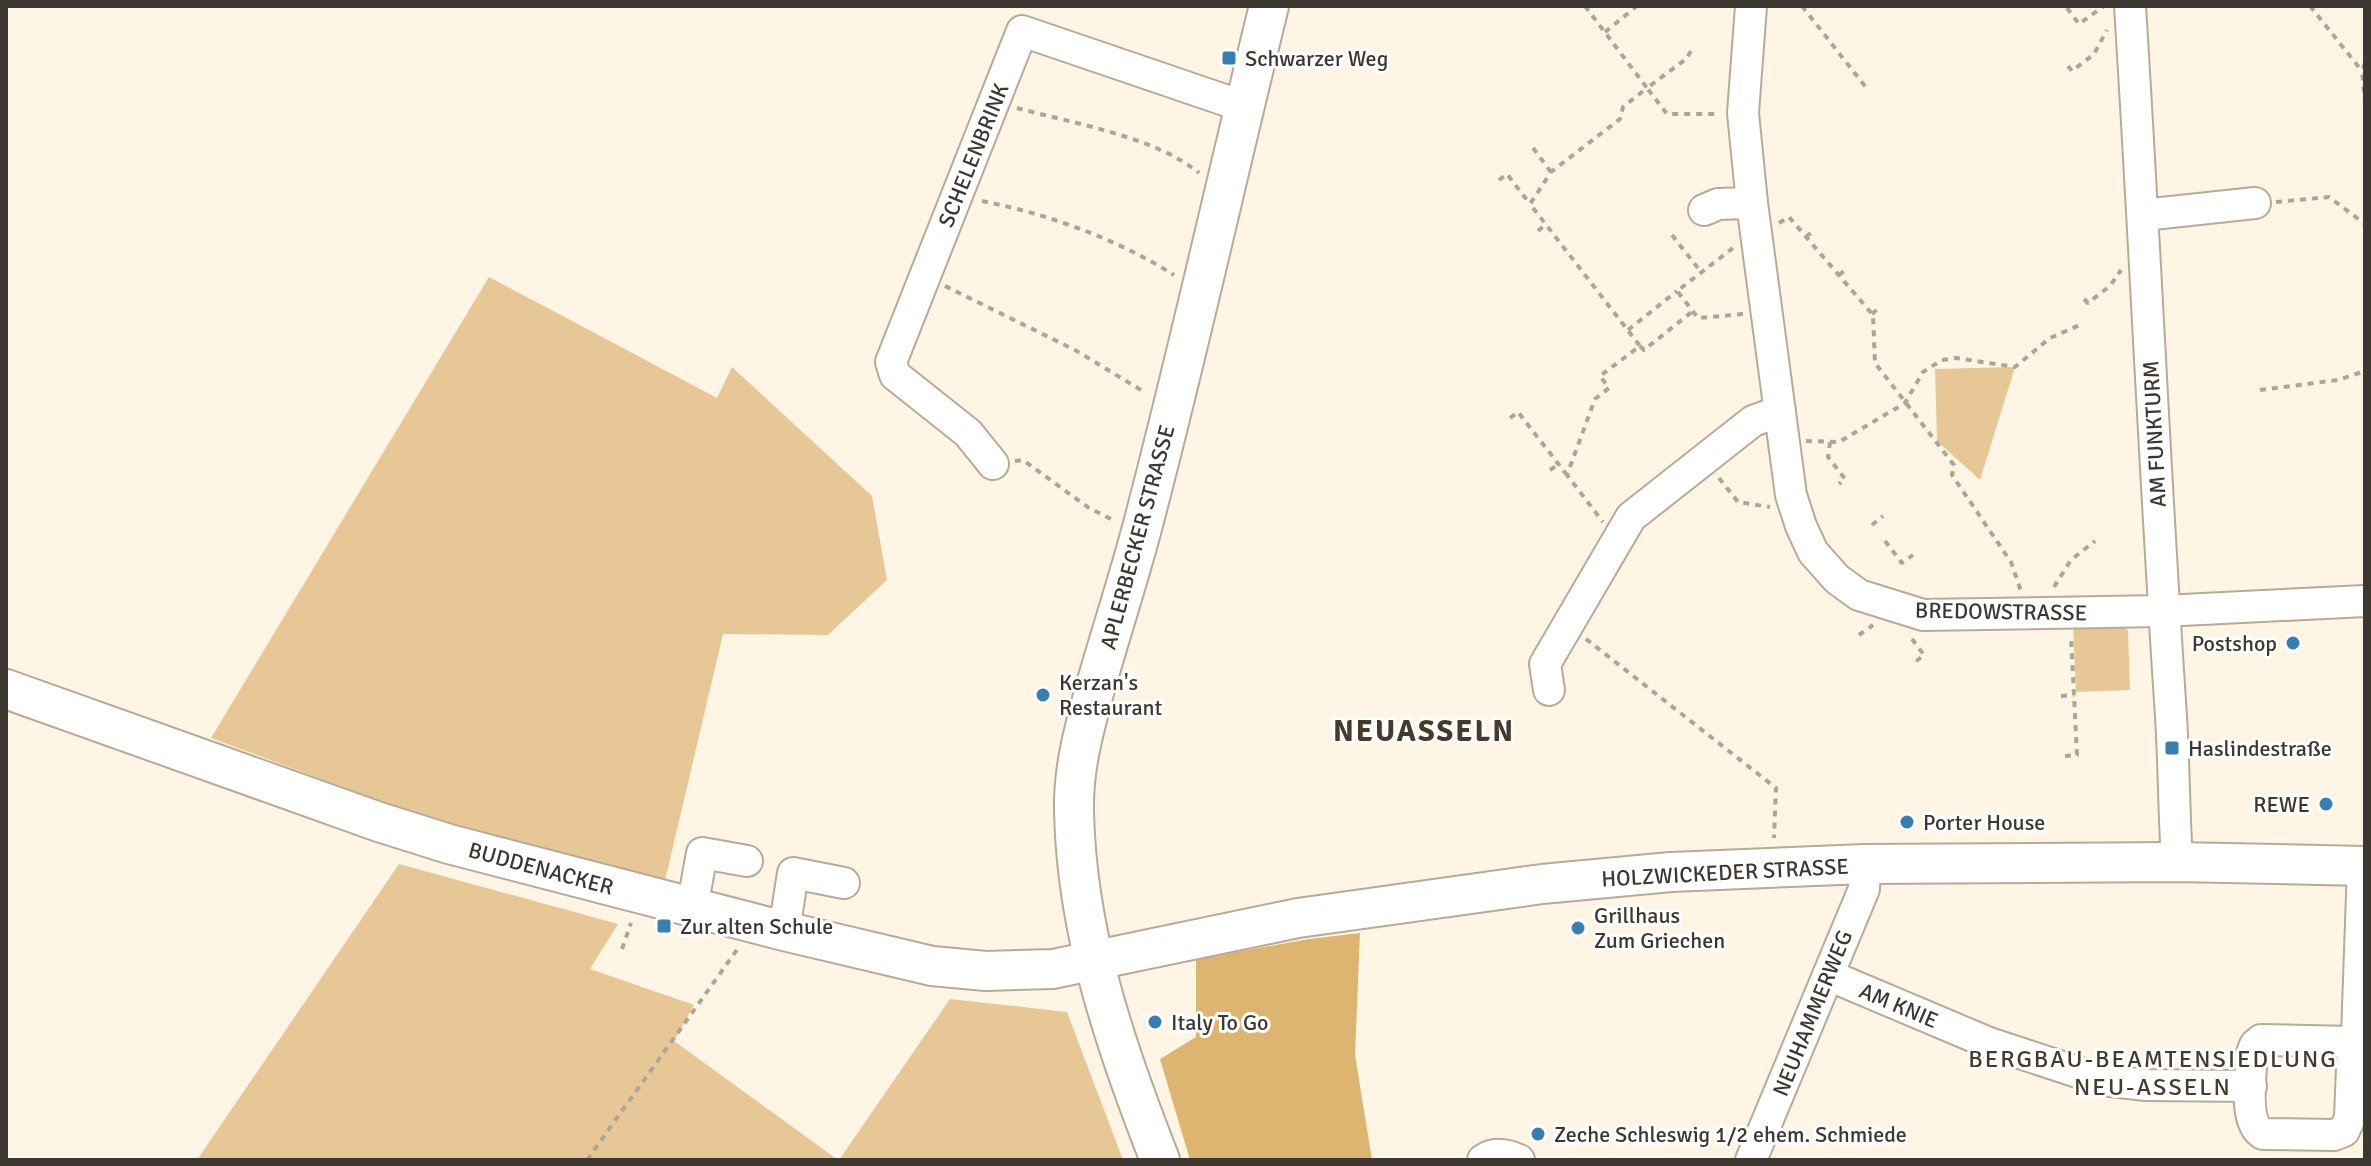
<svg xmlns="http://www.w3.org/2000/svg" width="2371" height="1166" viewBox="0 0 2371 1166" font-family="Signika,sans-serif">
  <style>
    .green { fill: #e6c795 }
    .forest { fill: #deb570 }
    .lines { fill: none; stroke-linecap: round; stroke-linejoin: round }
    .minor-casing { stroke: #b7ab98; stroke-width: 34 }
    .major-casing { stroke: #b7ab98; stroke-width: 42 }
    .path { stroke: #aca598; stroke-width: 4; stroke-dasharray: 6 6; stroke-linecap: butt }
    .minor { stroke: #fff; stroke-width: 30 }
    .major { stroke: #fff; stroke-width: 38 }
    .poi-dot { fill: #377eb3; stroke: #fff; stroke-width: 3 }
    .labels { text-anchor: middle; stroke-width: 6; stroke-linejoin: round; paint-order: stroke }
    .poi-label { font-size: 22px; fill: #3c3730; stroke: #fff; text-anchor: start }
    .street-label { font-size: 22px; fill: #3c3730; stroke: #fff }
    .neighbourhood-label { font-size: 24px; letter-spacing: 2px; fill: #453b2b; stroke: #fff }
    .district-label { font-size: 30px; font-weight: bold; letter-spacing: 2px; fill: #453b2b; stroke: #fff }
  </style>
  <rect width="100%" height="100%" fill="#fff5e5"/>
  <!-- green -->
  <g class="green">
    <path d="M489 277 717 398 732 367 872 496 887 580 828 635 723 634 663 889 393 806 211 738Z"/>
    <path d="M2015 367 1980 480 1937 441 1935 369Z"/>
    <path d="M2122 621 2128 631 2130 690 2076 692 2073 624Z"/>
    <path d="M399 864 618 924 590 969 694 1005 674 1041 838 1160H197Z"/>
    <path d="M950 999 1067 1012 1123 1160H839Z"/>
  </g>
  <!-- forest -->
  <path class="forest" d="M1360 933 1355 1055 1372 1160H1190L1160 1059 1196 1037V959L1309 939Z"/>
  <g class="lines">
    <!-- minor casing -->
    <g class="minor-casing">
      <g id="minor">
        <path d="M1751 6 1743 113 1752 203 1791 495 1801 526 1813 552 1837 579 1859 595 1923 615 2162 611 2365 601"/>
        <path d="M2130 6C2145 243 2155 480 2171 716 2174 765 2174 814 2177 862"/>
        <path d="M1704 210 1718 204 1752 203"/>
        <path d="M2143 215 2255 203"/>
        <path d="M993 464 968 433 895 375 891 362 1022 31 1245 107"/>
        <path d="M1549 690 1545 664 1631 517 1753 421 1780 411"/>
        <path d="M692 908 702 853 747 861"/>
        <path d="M784 931 793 873 844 883"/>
        <path d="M1828 975 1989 1043 2102 1080 2146 1085 2251 1086"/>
        <path d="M2261 1040 2353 1042 2350 1118 2344 1131 2334 1135 2263 1134C2243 1123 2251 1074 2252 1053L2255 1045Z"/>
        <path d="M2353 1042 2357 1036 2363 866"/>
        <path d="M1483 1160C1494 1152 1508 1155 1519 1160"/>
        <path d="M1751 1160 1864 889 1865 864"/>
      </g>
    </g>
    <!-- major casing -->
    <g class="major-casing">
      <g id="major">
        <path d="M6 689 379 822 449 844 784 931 932 966 986 971 1053 969 1298 918 1542 884 1671 872 1865 864 2177 862 2365 866"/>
        <path d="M1160 1160C1116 1048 1076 932 1074 810 1073 767 1085 726 1096 685 1113 625 1133 566 1148 505 1191 340 1228 172 1269 6"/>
      </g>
    </g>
    <!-- path -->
    <g class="path">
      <path d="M1585 6 1647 88 1623 107 1620 119 1551 172 1530 204 1640 346 1600 376 1609 388 1595 399 1567 475 1603 522"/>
      <path d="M1802 6 1868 90"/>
      <path d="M2310 6 2362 71"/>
      <path d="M2067 8 2079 24 2104 6"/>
      <path d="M1605 32 1637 6"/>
      <path d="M1691 51 1686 59 1647 88 1667 114H1719"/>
      <path d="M2365 63 2362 71 2365 103"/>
      <path d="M2068 66 2072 71 2094 54 2107 30"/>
      <path d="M1017 108C1072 123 1156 137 1199 173"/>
      <path d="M1533 148 1551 172"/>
      <path d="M1499 180 1507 174 1530 204"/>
      <path d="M982 201C1048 214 1117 239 1174 275"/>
      <path d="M2276 202 2329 197 2365 224"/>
      <path d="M1779 223 1789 217 1873 315 1875 363 1954 465 1952 475 2011 562 2021 591"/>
      <path d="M1538 231 1546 224"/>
      <path d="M1672 235 1701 272"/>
      <path d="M1806 237 1815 229"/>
      <path d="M1733 248 1677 291 1698 318 1744 314"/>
      <path d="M1839 275 1848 268"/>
      <path d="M945 286 1075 350 1146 393"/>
      <path d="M2084 299 2088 303 2110 286 2121 270"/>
      <path d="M1872 314 1881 306"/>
      <path d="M1628 330 1677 291"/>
      <path d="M1640 346 1644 350 1693 311"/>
      <path d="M2260 390 2338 380 2365 371"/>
      <path d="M1510 418 1518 412 1567 475"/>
      <path d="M1806 441 1839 442 1905 403 1923 372 1942 360 1956 358 2015 367 2050 338 2082 324"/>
      <path d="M1830 442 1828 457 1845 479 1839 484"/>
      <path d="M1015 461 1023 460 1089 508 1115 521"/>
      <path d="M1550 470 1559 464"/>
      <path d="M1719 478 1738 502 1770 507"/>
      <path d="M1872 525 1883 516"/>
      <path d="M1885 541 1902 563 1913 555"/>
      <path d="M2054 587 2071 560 2095 541"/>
      <path d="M1859 635 1873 625"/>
      <path d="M1586 639 1776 788 1774 838"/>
      <path d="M1912 639 1924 655 1914 663"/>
      <path d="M2061 696 2074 695"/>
      <path d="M2065 756 2077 755 2071 635"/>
      <path d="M622 949 631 923"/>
      <path d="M587 1160 739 947"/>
    </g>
    <!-- minor -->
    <use href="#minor" class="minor"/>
    <!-- major -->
    <use href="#major" class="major"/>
  </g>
  <!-- markers -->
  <g class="poi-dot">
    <rect x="1221" y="50" width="16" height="16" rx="4"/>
    <circle cx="2293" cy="643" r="8"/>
    <circle cx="1043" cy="695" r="8"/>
    <rect x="2164" y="740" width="16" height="16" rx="4"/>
    <circle cx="2326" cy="804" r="8"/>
    <circle cx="1907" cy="822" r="8"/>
    <rect x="656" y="918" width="16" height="16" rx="4"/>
    <circle cx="1578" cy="928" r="8"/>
    <circle cx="1155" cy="1022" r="8"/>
    <circle cx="1538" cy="1134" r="8"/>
  </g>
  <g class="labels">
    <!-- poi labels -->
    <g class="poi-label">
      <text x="1245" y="66">Schwarzer Weg</text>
      <text x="2277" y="651" text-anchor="end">Postshop</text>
      <text x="1059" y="690">Kerzan's<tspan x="1059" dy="25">Restaurant</tspan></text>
      <text x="2188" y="756">Haslindestraße</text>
      <text x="2310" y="812" text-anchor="end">REWE</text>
      <text x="1923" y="830">Porter House</text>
      <text x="1594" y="923">Grillhaus<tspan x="1594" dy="25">Zum Griechen</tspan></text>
      <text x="680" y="934">Zur alten Schule</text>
      <text x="1171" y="1030">Italy To Go</text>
      <text x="1554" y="1142">Zeche Schleswig 1/2 ehem. Schmiede</text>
    </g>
    <!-- street labels -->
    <g class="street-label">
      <text transform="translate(973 155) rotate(-68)" y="8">SCHELENBRINK</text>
      <text transform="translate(2154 434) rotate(-93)" y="8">AM FUNKTURM</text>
      <text transform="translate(1137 537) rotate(-75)" y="8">APLERBECKER STRASSE</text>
      <text transform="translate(2001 611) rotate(1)" y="8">BREDOWSTRASSE</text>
      <text transform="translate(541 868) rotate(15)" y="8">BUDDENACKER</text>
      <text transform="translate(1725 872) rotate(-3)" y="8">HOLZWICKEDER STRASSE</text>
      <text transform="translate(1899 1005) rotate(23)" y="8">AM KNIE</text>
      <text transform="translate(1812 1013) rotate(-68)" y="8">NEUHAMMERWEG</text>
    </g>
    <!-- neighbourhood labels -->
    <g class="neighbourhood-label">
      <text x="2153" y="1067">BERGBAU-BEAMTENSIEDLUNG<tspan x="2153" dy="28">NEU-ASSELN</tspan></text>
    </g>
    <!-- district labels -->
    <g class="district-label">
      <text x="1424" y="741">NEUASSELN</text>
    </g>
  </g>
  <!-- border -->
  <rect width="2371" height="1166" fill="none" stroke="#3c3730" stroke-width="16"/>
</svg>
